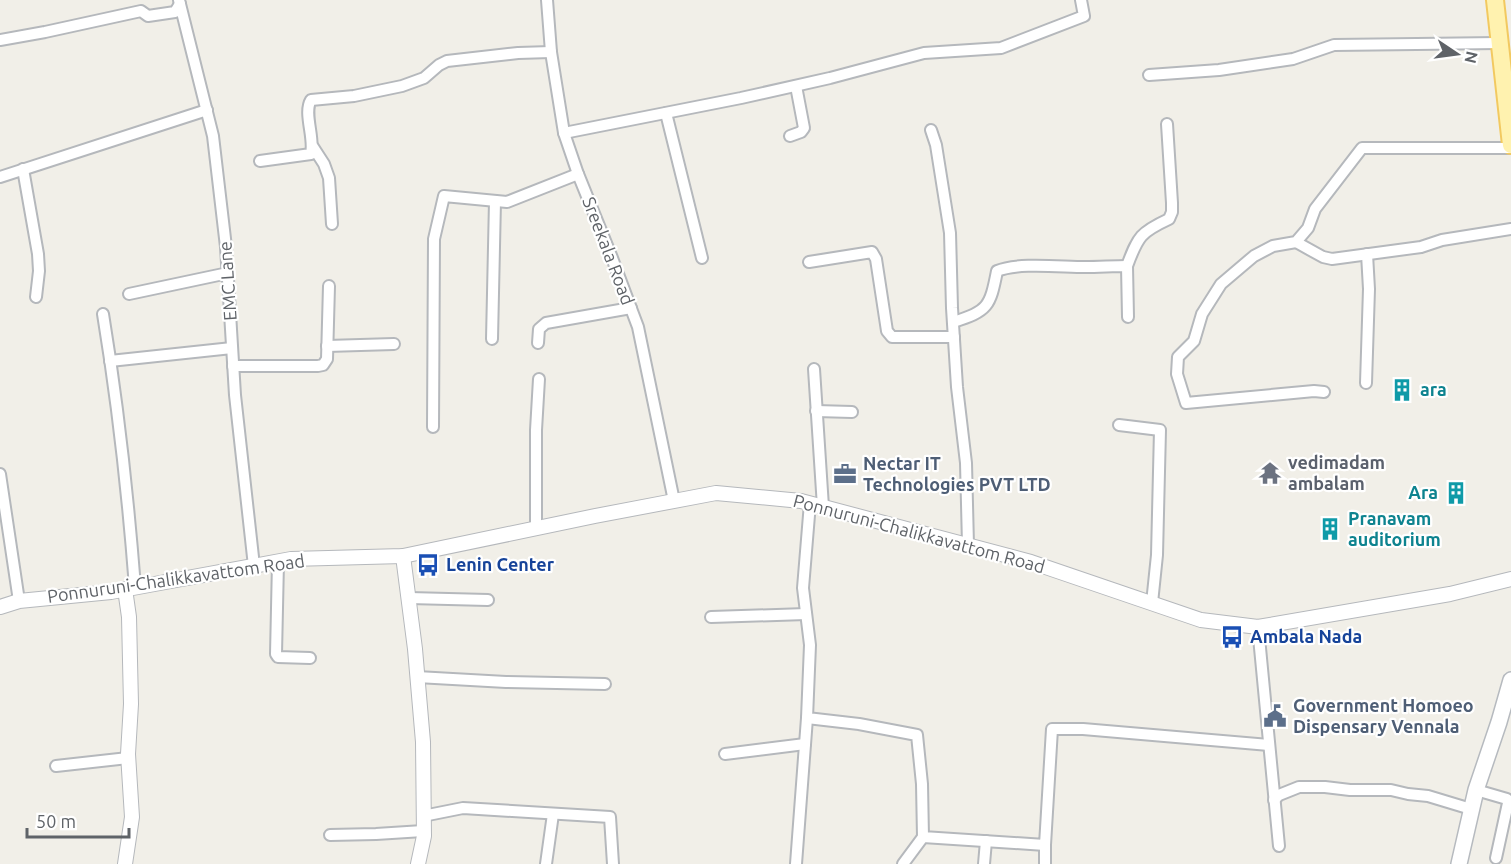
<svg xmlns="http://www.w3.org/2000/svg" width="1511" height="864" viewBox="0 0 1511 864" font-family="Ubuntu,sans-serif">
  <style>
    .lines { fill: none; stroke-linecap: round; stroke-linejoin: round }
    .minor-casing { stroke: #b5b8bc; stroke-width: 14 }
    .tertiary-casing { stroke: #b5b8bc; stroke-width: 16 }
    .secondary-casing { stroke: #b6babf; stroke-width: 18 }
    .primary-casing { stroke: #f2c960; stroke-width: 20 }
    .minor { stroke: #fff; stroke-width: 10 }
    .tertiary { stroke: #fff; stroke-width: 14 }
    .secondary { stroke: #fff; stroke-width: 15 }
    .primary { stroke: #fff2af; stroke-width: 16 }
    .labels { text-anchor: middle; stroke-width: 4.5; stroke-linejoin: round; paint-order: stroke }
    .street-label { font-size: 18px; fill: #5f6368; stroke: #fff }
    .culture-label { font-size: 18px; font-weight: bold; fill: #0d838f; stroke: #fff; text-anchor: start }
    .worship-label { font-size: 18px; font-weight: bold; fill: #5b616d; stroke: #fff; text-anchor: start }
    .service-label { font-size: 18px; font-weight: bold; fill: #4e5e75; stroke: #fff; text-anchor: start }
    .transit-label { font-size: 18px; font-weight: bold; fill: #164399; stroke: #fff; text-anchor: start }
  </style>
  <rect width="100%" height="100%" fill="#f1efe8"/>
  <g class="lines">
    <!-- minor casing -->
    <g class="minor-casing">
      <g id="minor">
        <path d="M179 0 213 136 226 247 235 395 254 566"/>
        <path d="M547 0 551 52 564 133 578 174 612 258 638 327 674 501"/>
        <path d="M0 40 45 32 141 11 148 16 175 12 180 4"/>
        <path d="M1149 75 1219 70 1293 59 1334 45 1499 43"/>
        <path d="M666 113 702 258"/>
        <path d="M931 130 936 145 950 233 952 308 957 387 966 463 968 545"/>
        <path d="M564 133 741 98 830 78 924 53 1001 48 1084 16 1081 0"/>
        <path d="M790 136 801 132 804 128 796 86"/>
        <path d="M313 147 324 164 329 178 332 224"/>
        <path d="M260 161 311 154C315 138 303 113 311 100L354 96 402 86 424 78 439 65 447 61 518 53 551 52"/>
        <path d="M23 169 38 254 39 271 36 297"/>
        <path d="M0 177 207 110"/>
        <path d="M1296 242 1323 257 1332 259 1421 247 1442 240 1511 229"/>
        <path d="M809 262 872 252 876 259 887 331 892 337H954"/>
        <path d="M1127 266C1138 236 1141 232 1169 219L1172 212V203L1167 124"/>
        <path d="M129 294 228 273"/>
        <path d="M103 314C118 405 128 496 135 587"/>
        <path d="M953 322C988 311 990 307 997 271 1018 262 1061 267 1085 267 1099 267 1113 266 1127 266L1128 317"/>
        <path d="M492 339 495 201"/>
        <path d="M538 343 539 329 546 323 631 308"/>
        <path d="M327 346 394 344"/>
        <path d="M110 361 232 348"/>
        <path d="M233 366H318L323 365 327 359 329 286"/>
        <path d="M814 369 823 507"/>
        <path d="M1366 383 1369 289 1367 254"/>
        <path d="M1324 392 1314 391 1186 403 1177 374 1178 357 1194 341 1202 314 1221 284 1254 256 1273 246 1296 242 1308 228 1315 209 1362 148H1511"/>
        <path d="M816 411 852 412"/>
        <path d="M1119 425 1160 430 1157 555 1152 603"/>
        <path d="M433 427 434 239 444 196 507 202 578 174"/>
        <path d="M0 474 19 601"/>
        <path d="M810 503 803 588 810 645 807 718 859 724 917 735 922 784 923 837 1045 845 1052 729H1083L1269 745"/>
        <path d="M536 528V430L539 379"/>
        <path d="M278 562 276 654 278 657 310 658"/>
        <path d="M409 598 488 600"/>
        <path d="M711 617 806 614"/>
        <path d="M1258 627 1279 846"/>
        <path d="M417 677 506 682 605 684"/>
        <path d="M725 754 805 744"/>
        <path d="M56 766 128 758"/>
        <path d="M1476 790 1507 799 1508 803 1496 858"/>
        <path d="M1274 800 1279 795 1299 787H1325L1350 790H1391L1408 794 1428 796 1471 809"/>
        <path d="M423 816 463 808 610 817 613 864"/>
        <path d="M330 835 376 834 423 831"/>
        <path d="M546 864 553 814"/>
        <path d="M796 864 807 718"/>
        <path d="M903 864 923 837"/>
        <path d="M984 864 986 841"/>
        <path d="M1045 864V845"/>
      </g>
    </g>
    <!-- tertiary casing -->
    <g class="tertiary-casing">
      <g id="tertiary">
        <path d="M403 556 415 649 423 742 424 836 418 864"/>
        <path d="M125 589 129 617 131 704 128 754 132 817 125 864"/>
        <path d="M0 607 19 601 111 592 291 559 403 556 595 516 716 493 801 501 1031 562 1201 620 1258 627 1450 594 1511 579"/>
      </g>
    </g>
    <!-- secondary casing -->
    <g class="secondary-casing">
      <path id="secondary" d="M1459 864 1476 790 1499 722 1511 680"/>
    </g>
    <!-- primary casing -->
    <g class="primary-casing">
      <path id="primary" d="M1495 0 1511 145"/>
    </g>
    <!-- minor -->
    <use href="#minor" class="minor"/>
    <!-- tertiary -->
    <use href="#tertiary" class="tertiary"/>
    <!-- secondary -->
    <use href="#secondary" class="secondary"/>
    <!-- primary -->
    <use href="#primary" class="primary"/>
  </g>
  <!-- icons -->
  <defs>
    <g id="building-bare" transform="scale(1.8)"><path d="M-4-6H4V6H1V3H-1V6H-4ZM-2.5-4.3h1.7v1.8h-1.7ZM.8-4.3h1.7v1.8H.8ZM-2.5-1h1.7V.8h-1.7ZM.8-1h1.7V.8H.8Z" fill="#0f9aa8" stroke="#fff" stroke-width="2.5" paint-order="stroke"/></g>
    <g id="temple-bare" transform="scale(1.8)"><path d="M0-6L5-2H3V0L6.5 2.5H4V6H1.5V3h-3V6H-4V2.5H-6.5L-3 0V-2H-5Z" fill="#6b7280" stroke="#fff" stroke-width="2.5" paint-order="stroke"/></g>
    <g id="office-bare" transform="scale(1.8)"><path d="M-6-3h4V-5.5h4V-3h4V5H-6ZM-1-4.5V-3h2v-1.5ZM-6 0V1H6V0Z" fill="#5c6f8a" stroke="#fff" stroke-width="2.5" paint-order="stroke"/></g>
    <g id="bus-bare" transform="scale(1.8)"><path d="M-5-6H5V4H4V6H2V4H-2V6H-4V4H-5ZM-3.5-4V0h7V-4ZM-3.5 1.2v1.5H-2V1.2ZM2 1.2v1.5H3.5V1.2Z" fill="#1a4fb4" stroke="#fff" stroke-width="2.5" paint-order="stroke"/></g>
    <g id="civic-bare" transform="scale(1.8)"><path d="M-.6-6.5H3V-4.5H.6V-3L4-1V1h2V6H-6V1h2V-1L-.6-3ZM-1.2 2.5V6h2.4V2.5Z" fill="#5c6f8a" stroke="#fff" stroke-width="2.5" paint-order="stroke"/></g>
  </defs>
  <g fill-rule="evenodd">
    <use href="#building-bare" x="1402" y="390"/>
    <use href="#temple-bare" x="1270" y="473"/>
    <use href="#office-bare" x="845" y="474"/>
    <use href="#building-bare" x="1456" y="493"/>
    <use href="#building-bare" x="1330" y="529"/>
    <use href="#bus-bare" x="428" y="565"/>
    <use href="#bus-bare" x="1232" y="637"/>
    <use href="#civic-bare" x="1275" y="716"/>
  </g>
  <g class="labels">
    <!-- street labels -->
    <g class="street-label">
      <text transform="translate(608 251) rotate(69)" y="6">Sreekala Road</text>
      <text transform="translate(228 281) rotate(-94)" y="6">EMC Lane</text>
      <text transform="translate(919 534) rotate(15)" y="6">Ponnuruni-Chalikkavattom Road</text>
      <text transform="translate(176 579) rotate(-8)" y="6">Ponnuruni-Chalikkavattom Road</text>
    </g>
    <!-- culture labels -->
    <g class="culture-label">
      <text x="1420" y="396">ara</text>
      <text x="1438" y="499" text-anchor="end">Ara</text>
      <text x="1348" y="525">Pranavam<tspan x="1348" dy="21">auditorium</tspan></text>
    </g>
    <!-- worship labels -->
    <g class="worship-label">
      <text x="1288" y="469">vedimadam<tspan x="1288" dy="21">ambalam</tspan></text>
    </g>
    <!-- service labels -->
    <g class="service-label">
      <text x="863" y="470">Nectar IT<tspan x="863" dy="21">Technologies PVT LTD</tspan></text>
      <text x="1293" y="712">Government Homoeo<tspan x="1293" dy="21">Dispensary Vennala</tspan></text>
    </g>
    <!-- transit labels -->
    <g class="transit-label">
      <text x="446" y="571">Lenin Center</text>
      <text x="1250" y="643">Ambala Nada</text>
    </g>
  </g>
  <!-- north arrow -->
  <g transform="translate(1457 54) rotate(103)" stroke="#ffffff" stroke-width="4.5" paint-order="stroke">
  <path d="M0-4.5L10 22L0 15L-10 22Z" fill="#5f6368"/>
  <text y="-9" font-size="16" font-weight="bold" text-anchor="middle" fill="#5f6368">N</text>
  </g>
  <!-- scale -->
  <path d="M27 828v9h102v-9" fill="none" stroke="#5f6368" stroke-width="3"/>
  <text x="36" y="828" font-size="18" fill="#5f6368" stroke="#ffffff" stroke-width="4.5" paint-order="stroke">50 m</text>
</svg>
